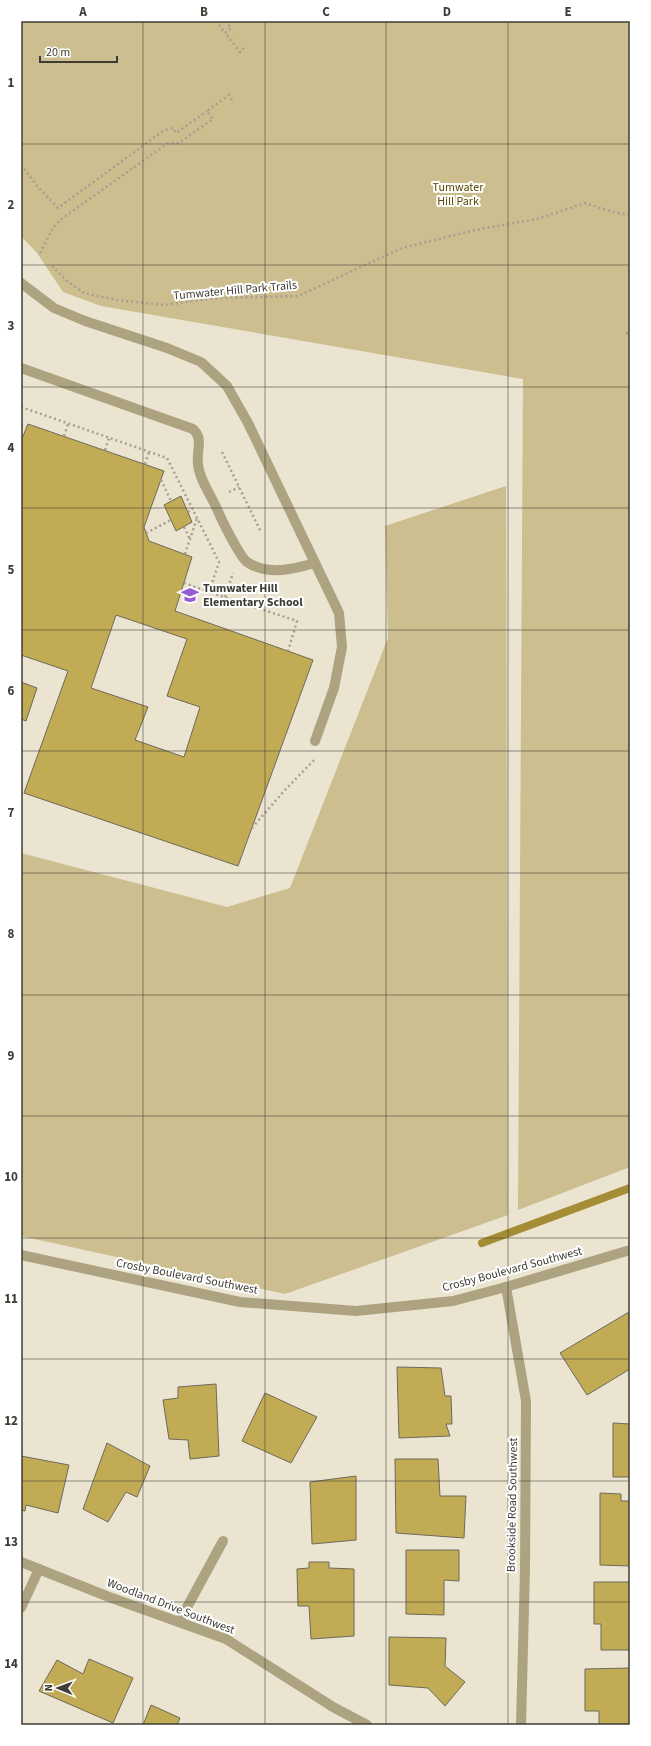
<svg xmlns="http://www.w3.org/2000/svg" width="651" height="1746" viewBox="0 0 651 1746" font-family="'Source Sans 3',sans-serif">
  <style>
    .green { fill: #ccbe8e }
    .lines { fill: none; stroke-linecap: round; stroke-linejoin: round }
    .stream { stroke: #a58d36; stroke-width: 8 }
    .building { fill: #c2ab55; stroke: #6e6a59; fill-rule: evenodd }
    .path { stroke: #a5a092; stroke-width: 2.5; stroke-dasharray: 2 3; stroke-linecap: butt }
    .minor { stroke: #ada380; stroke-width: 10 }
    .grid { fill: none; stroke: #3e3c34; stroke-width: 1; stroke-opacity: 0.55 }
    .labels { text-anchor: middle; stroke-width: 4; stroke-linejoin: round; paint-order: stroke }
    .park-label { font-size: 12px; fill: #5b4a03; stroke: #fff }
    .street-label { font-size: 12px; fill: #3e3c34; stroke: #fff }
    .poi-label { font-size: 12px; font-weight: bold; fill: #3e3c34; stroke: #fff; text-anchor: start }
    .neatline { fill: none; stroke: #3e3c34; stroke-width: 1.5 }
    .grid-label { font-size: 13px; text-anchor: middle; font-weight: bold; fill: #3e3c34 }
  </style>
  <rect width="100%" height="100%" fill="#eae4d1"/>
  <!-- green -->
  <g class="green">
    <path d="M21 21H630V1167L518 1210 523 379 101 306 63 292 37 253 21 236Z"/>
    <path d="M506 486 508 1215 285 1294 21 1236V853L227 907 290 888 388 638 385 526Z"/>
  </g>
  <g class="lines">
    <!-- stream -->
    <path class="stream" d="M482 1243 630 1188"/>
  </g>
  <!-- building -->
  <g class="building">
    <path d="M28 424 164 471 144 527 149 541 192 557 175 611 313 660 238 866 24 793 68 671 21 655V441ZM116 615 187 639 167 696 200 707 184 757 135 740 148 707 91 688Z"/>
    <path d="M181 496 192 522 176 531 164 505Z"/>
    <path d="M21 682 37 688 26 721 21 719Z"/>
    <path d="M629 1312 630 1369 587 1395 560 1353Z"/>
    <path d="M397 1367 441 1368 445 1396H451L452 1424H446L450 1436 399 1438Z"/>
    <path d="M216 1384 219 1456 190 1459 188 1440 169 1439 163 1400 178 1398V1387Z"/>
    <path d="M265 1393 317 1417 291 1463 242 1441Z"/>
    <path d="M613 1423 630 1424V1477H613Z"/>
    <path d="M107 1443 150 1466 137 1497 126 1492 108 1522 83 1509Z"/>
    <path d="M21 1456 69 1465 58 1513 26 1505 25 1511 21 1510Z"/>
    <path d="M395 1459H438L440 1496H466L464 1538 396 1533Z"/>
    <path d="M356 1476V1540L312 1544 310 1482Z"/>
    <path d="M600 1493 621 1494V1501H630V1566L600 1565Z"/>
    <path d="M406 1550H459V1581L444 1580V1615L406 1614Z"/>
    <path d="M309 1562H329V1568L354 1569V1636L311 1639 309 1606H298L297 1569 309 1568Z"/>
    <path d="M594 1582H630V1650H601V1624H594Z"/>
    <path d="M389 1637 446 1638 445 1666 465 1682 445 1706 428 1688 389 1685Z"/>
    <path d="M89 1659 133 1678 113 1723 39 1691 57 1660 83 1674Z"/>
    <path d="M630 1668V1725H599V1711H585V1669Z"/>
    <path d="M151 1705 180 1718 177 1725H143Z"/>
  </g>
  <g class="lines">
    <!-- path -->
    <g class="path">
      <path d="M216 21 225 33"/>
      <path d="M225 21 231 28 225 33 240 52 245 47"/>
      <path d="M21 165 39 188 58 208 163 131 173 128 176 133 207 111"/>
      <path d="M40 253 53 228 60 220 168 143H179L213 119 207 111 229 95 233 101"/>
      <path d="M52 266 67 281 84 293 117 300 164 305 217 298 298 296 402 248 475 230 537 219 585 203 613 212 630 215"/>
      <path d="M630 328 627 333 630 337"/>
      <path d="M21 407 167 458 219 562 209 592 297 621 288 651"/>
      <path d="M21 425 26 427"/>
      <path d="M64 436 68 424"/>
      <path d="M105 450 109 438"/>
      <path d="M222 452 261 532"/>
      <path d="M145 464 149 452"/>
      <path d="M161 480 171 501"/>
      <path d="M229 492 239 487"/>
      <path d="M188 512 193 509"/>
      <path d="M184 527 190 539"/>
      <path d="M146 533 171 520"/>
      <path d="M185 554 197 518"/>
      <path d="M184 583 209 592"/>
      <path d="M225 597 233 573"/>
      <path d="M252 828 284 791 315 759"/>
      <path d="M630 841V847"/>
    </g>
    <!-- minor -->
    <g class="minor">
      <path d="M21 283 54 308 85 321 167 348 201 362 227 386 248 423 339 613 342 647 334 688 315 741"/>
      <path d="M21 368 193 429C204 439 196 451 198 464 199 479 211 495 217 509 221 519 240 557 247 562 268 576 294 569 315 563"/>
      <path d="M21 1255 240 1302 356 1311 453 1301 506 1287 630 1250"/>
      <path d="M506 1287 526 1401 525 1569 521 1725"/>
      <path d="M21 1562 109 1597 226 1639 333 1707 367 1725"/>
      <path d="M21 1608 39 1569"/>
      <path d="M179 1622 223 1541"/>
    </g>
  </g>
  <!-- grid -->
  <path class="grid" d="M143 21V1725M265 21V1725M386 21V1725M508 21V1725M21 144H630M21 265H630M21 387H630M21 508H630M21 630H630M21 751H630M21 873H630M21 995H630M21 1116H630M21 1238H630M21 1359H630M21 1481H630M21 1602H630"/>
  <!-- icons -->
  <defs>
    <g id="school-bare" transform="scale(1.38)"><path d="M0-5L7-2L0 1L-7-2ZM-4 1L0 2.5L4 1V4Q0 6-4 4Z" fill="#965cd3" stroke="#fff" stroke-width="2.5" paint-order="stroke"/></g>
  </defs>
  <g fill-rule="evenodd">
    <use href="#school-bare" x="190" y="595"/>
  </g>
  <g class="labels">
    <!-- park labels -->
    <g class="park-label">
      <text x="458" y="191">Tumwater<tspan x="458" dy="14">Hill Park</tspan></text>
    </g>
    <!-- street labels -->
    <g class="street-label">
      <text transform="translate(235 290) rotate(-5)" y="4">Tumwater Hill Park Trails</text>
      <text transform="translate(512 1269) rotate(-15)" y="4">Crosby Boulevard Southwest</text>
      <text transform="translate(187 1276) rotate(11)" y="4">Crosby Boulevard Southwest</text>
      <text transform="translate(512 1505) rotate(-89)" y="4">Brookside Road Southwest</text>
      <text transform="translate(171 1606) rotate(21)" y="4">Woodland Drive Southwest</text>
    </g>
    <!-- poi labels -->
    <g class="poi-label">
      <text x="203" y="592">Tumwater Hill<tspan x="203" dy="14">Elementary School</tspan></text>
    </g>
  </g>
  <!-- border -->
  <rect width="651" height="1746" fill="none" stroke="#ffffff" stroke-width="44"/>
  <!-- north arrow -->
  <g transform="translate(58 1688) rotate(271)" stroke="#ffffff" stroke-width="3" paint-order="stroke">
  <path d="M0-3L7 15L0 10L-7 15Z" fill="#3e3c34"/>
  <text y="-6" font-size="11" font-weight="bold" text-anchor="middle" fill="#3e3c34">N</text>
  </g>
  <!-- scale -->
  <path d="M40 56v6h77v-6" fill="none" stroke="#3e3c34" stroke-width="2"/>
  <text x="46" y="56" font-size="12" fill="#3e3c34" stroke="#ffffff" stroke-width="3" paint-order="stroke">20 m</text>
  <rect x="22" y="22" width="607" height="1702" class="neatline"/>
  <g class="grid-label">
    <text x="83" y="16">A</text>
    <text x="204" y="16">B</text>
    <text x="326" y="16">C</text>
    <text x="447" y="16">D</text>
    <text x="568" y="16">E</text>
    <text x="11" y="87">1</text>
    <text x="11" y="209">2</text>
    <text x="11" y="330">3</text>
    <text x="11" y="452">4</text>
    <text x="11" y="574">5</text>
    <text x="11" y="695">6</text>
    <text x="11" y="817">7</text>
    <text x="11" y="938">8</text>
    <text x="11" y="1060">9</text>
    <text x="11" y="1181">10</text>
    <text x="11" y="1303">11</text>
    <text x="11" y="1425">12</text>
    <text x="11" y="1546">13</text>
    <text x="11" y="1668">14</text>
  </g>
</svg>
